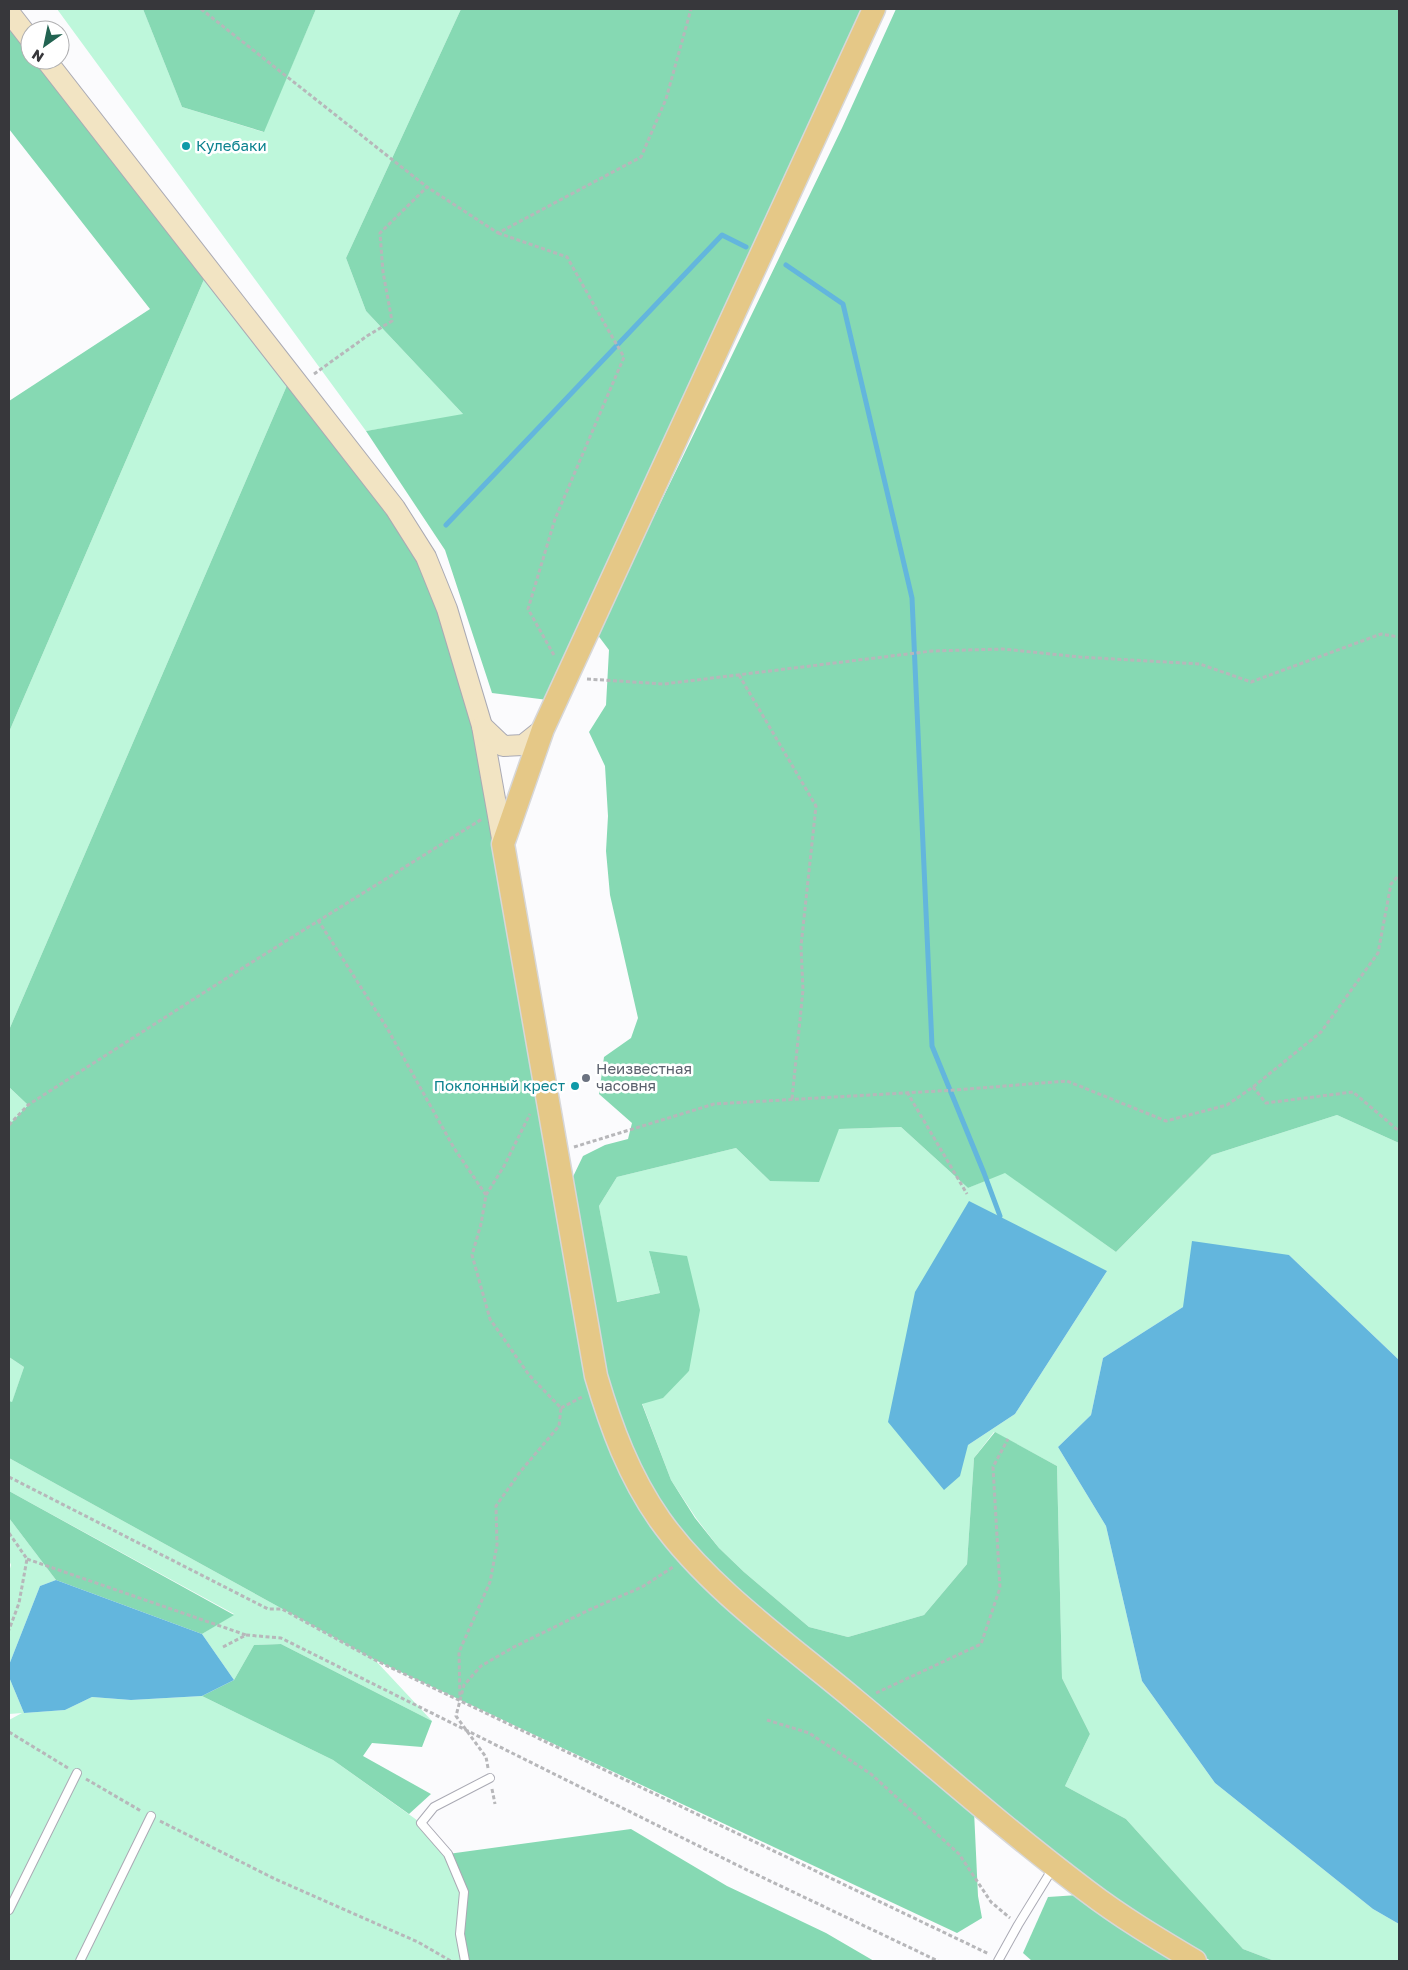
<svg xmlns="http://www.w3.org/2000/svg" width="1408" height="1970" viewBox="0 0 1408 1970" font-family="'Golos Text',sans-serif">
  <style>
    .green { fill: #bef7db; fill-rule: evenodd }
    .forest { fill: #86d9b3 }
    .water { fill: #63b6dd }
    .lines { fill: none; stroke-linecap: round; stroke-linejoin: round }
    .stream { stroke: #63b6dd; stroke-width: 5 }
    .lane-casing { stroke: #aaaab4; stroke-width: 10 }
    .secondary-casing { stroke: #aaaab4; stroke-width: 22 }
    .primary-casing { stroke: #d7d7d8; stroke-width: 25 }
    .path { stroke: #b7b7ba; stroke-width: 3; stroke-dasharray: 4 2.5; stroke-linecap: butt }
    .lane { stroke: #fff; stroke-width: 8 }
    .secondary { stroke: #f2e4c3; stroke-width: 20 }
    .primary { stroke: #e5c887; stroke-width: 22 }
    .culture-dot { fill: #0f9aa8; stroke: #fff; stroke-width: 2 }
    .worship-dot { fill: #6b7280; stroke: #fff; stroke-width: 2 }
    .labels { text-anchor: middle; stroke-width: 5; stroke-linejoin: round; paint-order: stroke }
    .culture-label { font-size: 15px; fill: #0d838f; stroke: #fff; text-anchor: start }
    .worship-label { font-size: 15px; fill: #5b616d; stroke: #fff; text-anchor: start }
  </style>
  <rect width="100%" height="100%" fill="#fbfbfd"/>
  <!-- green -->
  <g class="green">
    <path d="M57 9H143L182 107 263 132 316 9H461L346 258 366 311 464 415 366 431Z"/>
    <path d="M205 277 288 383 9 1030V732Z"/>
    <path d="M9 1087 28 1105 9 1125Z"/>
    <path d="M1337 1115 1399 1143V1360L1289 1255 1183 1307 1103 1358 1091 1415 1058 1447 1106 1526 1142 1681 1215 1783 1373 1909 1399 1924V1961H1275L1243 1949 1126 1819 1065 1786 1090 1734 1062 1678 1057 1466 994 1432 974 1458 967 1564 924 1615 848 1637 809 1627 744 1572 719 1548 696 1518 671 1480 642 1403 689 1371 649 1251 660 1293 616 1302 599 1206 617 1177 736 1148 770 1181 839 1129 901 1127 968 1188 1005 1172 1116 1252 1212 1155ZM1107 1271 1015 1414 968 1445Z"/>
    <path d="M9 1357 24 1367 12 1403 9 1401Z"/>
    <path d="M9 1458 375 1660 432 1721 281 1644 254 1645 234 1680 202 1634 234 1614 9 1491Z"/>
    <path d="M9 1518 56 1580 40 1586 9 1665V1572L11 1565 9 1560Z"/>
    <path d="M9 1677 24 1713 65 1710 92 1697 131 1700 202 1696 333 1760 421 1823 448 1854 464 1892 465 1961H9V1720L22 1713 9 1714Z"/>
  </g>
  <!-- forest -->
  <g class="forest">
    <path d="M143 9H316L264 132 182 107Z"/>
    <path d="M461 9H864L548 700 492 693 445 550 366 431 463 414 366 311 346 258Z"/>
    <path d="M896 9H1399V1143L1337 1115 1212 1155 1116 1252 1005 1173 968 1188 901 1127 839 1129 819 1182 770 1181 736 1148 617 1177 599 1206 617 1302 660 1293 649 1251 687 1256 700 1310 689 1371 663 1398 642 1404 671 1480 695 1518 719 1548 744 1572 809 1627 848 1637 924 1615 967 1564 974 1458 995 1432 1057 1466 1062 1678 1090 1734 1065 1786 1126 1819 1243 1949 1275 1961H1211L1182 1944 1079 1876 744 1597 689 1542 646 1482 620 1425 604 1372 569 1185 583 1156 605 1145 628 1139 632 1123 599 1094 604 1057 631 1038 638 1018 610 895 606 851 608 816 605 766 589 732 606 705 609 650 597 634 842 128Z"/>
    <path d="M9 27 30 54V60H35L205 277 9 732V401L150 309 9 129Z"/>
    <path d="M288 383 392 515 419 563 441 614 497 809 495 863 632 1491 974 1811 978 1896 982 1918 957 1933 375 1660 9 1458V1401L12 1402 24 1367 9 1357V1125L28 1105 9 1087V1030Z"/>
    <path d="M9 1491 234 1615 202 1634 56 1580 9 1518Z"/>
    <path d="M281 1644 432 1721 422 1747 372 1743 363 1756 431 1794 409 1814 333 1760 202 1696 234 1680 254 1645Z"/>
    <path d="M631 1829 727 1886 826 1933 874 1961H465L460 1934 464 1892 448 1854Z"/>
    <path d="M1078 1895 1179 1961H1032L1023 1953 1048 1897Z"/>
  </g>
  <!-- water -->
  <g class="water">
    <path d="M969 1201 1107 1271 1015 1414 968 1445 960 1476 944 1490 888 1422 915 1292Z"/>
    <path d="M1192 1241 1289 1255 1399 1360V1924L1373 1909 1215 1783 1142 1681 1106 1526 1058 1447 1091 1415 1103 1358 1183 1307Z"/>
    <path d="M56 1580 202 1634 234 1680 202 1696 131 1700 92 1697 65 1710 24 1713 9 1677V1665L40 1586Z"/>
  </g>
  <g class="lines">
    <!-- stream -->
    <g class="stream">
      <path d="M786 265 843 304 912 598 932 1046 984 1173 1000 1216"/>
      <path d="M446 525 722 235 746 247"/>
    </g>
    <!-- lane casing -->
    <g class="lane-casing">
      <g id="lane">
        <path d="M9 1910 77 1773"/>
        <path d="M80 1961 151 1816"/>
        <path d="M465 1961 460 1934 464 1892 448 1854 421 1823 434 1807 490 1778"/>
        <path d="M998 1961 1018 1925 1053 1868"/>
      </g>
    </g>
    <!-- secondary casing -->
    <g class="secondary-casing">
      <g id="secondary">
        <path d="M9 12 30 39"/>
        <path d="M46 60 395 508 426 557 447 609 482 726 503 844"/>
        <path d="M482 726 503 746 523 745 543 729"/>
      </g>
    </g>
    <!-- primary casing -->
    <g class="primary-casing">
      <path id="primary" d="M874 9 543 729 503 844 596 1376C611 1427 629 1476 660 1520 709 1589 791 1646 855 1700 932 1764 1007 1831 1087 1891 1121 1917 1158 1939 1195 1961"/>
    </g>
    <!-- path -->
    <g class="path">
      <path d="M201 9 427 187"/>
      <path d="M498 233 567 257 607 328 624 357 555 519 528 609 555 657"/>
      <path d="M314 374 367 336 392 321 383 272 380 233 427 187 498 233 641 157 666 99 691 9"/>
      <path d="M739 675 816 806 801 946 803 990 792 1099"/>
      <path d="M587 679 664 684 932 651 1003 649 1080 657 1200 664 1251 682 1381 634 1399 637"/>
      <path d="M318 920 387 1028 454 1148 486 1195 481 1224 472 1255 490 1319 529 1375 561 1408 559 1426 520 1472 496 1506 497 1545 490 1582 459 1652 460 1700"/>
      <path d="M1253 1087 1266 1103 1353 1092 1399 1131"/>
      <path d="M907 1092 967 1194"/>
      <path d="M9 1125 28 1105 233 974 482 819"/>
      <path d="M574 1147 714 1104 955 1090 1067 1081 1166 1121 1227 1105 1253 1087 1321 1032 1378 953 1391 884 1399 875"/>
      <path d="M486 1195 504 1166 530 1114"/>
      <path d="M561 1408 582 1397"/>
      <path d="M9 1477 268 1609H282L375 1660 989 1954"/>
      <path d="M9 1533 27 1559 19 1603 9 1630"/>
      <path d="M27 1559 246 1635"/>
      <path d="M223 1647 246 1635 281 1638 745 1869 938 1961"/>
      <path d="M876 1693 981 1644 1000 1588 993 1467 1008 1439"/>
      <path d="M767 1720 809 1733 871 1774 959 1854 991 1902 1010 1918"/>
      <path d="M9 1732 68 1768"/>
      <path d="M488 1768 486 1757 456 1716 464 1685 481 1666 512 1648 591 1609 642 1587 673 1567"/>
      <path d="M86 1779 141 1811"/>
      <path d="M492 1789 495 1804"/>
      <path d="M160 1821 275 1879 418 1942 451 1961"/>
    </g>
    <!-- lane -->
    <use href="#lane" class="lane"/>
    <!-- secondary -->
    <use href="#secondary" class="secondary"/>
    <!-- primary -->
    <use href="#primary" class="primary"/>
  </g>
  <!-- markers -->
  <g class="culture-dot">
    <circle cx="186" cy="146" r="5"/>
    <circle cx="575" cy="1086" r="5"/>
  </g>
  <circle class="worship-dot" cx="586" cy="1078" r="5"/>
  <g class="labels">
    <!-- culture labels -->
    <g class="culture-label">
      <text x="196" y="151">Кулебаки</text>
      <text x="565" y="1091" text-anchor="end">Поклонный крест</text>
    </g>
    <!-- worship labels -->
    <g class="worship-label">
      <text x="596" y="1074">Неизвестная<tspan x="596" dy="17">часовня</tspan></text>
    </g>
  </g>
  <!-- border -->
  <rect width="1408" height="1970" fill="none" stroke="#37373b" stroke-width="20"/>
  <!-- north arrow -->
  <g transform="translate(45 45) rotate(213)"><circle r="24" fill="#ffffff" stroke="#afafb1"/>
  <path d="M0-4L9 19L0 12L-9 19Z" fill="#226351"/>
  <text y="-8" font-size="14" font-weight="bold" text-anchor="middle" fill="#37373b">N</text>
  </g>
</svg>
